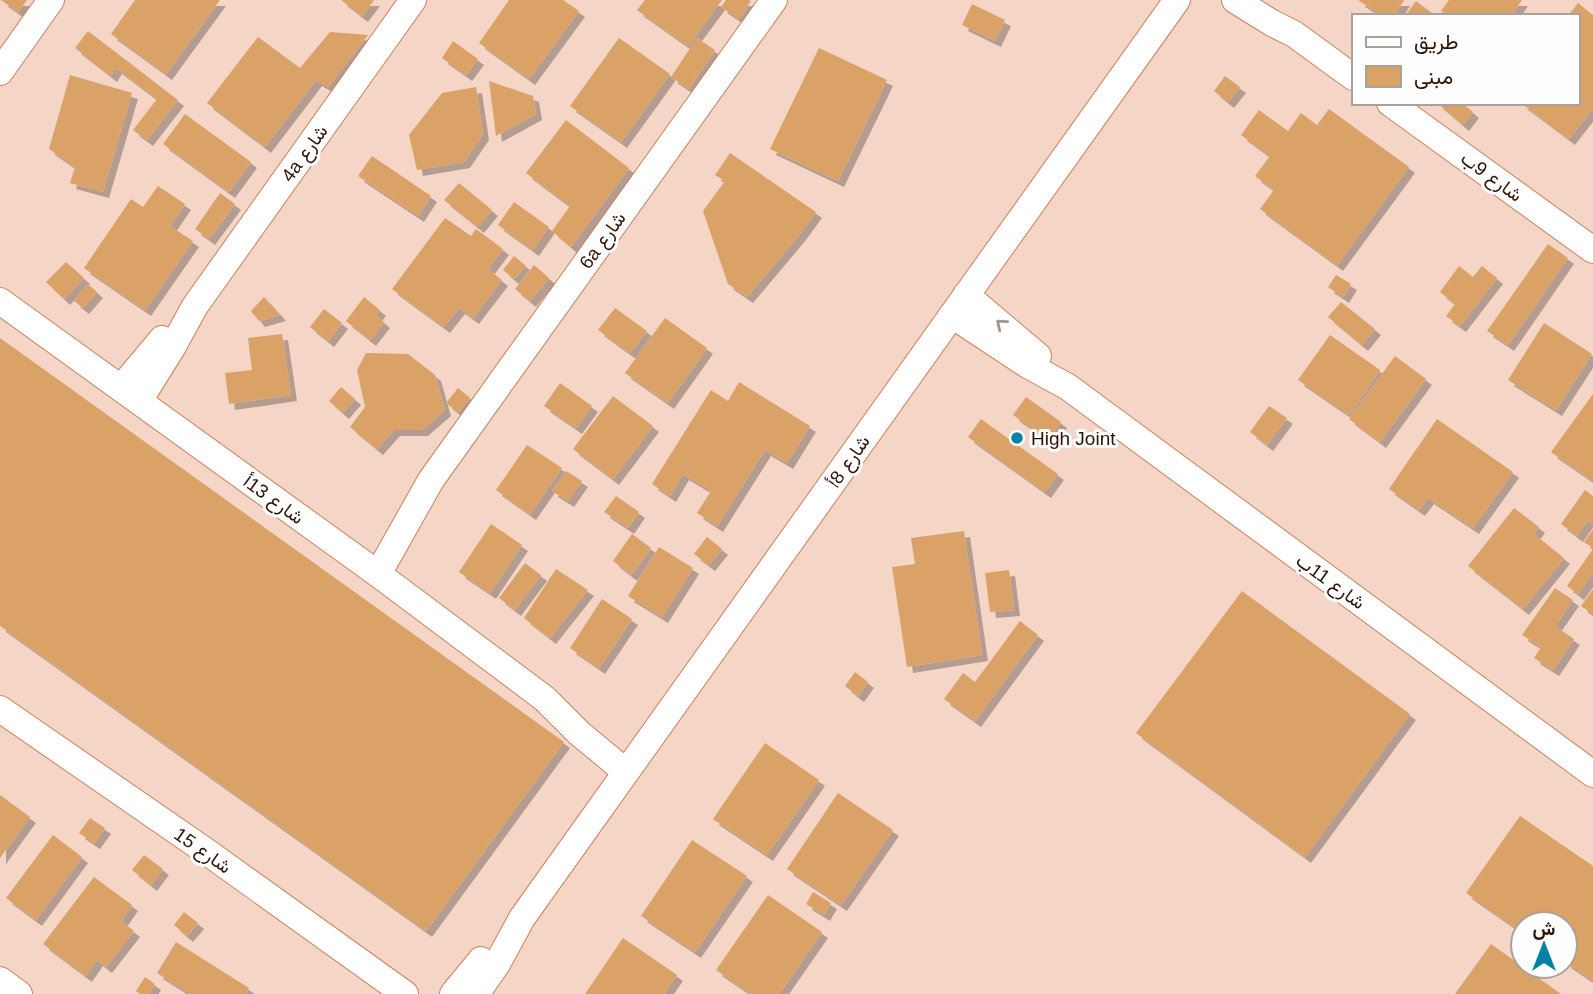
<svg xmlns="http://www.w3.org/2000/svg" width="1593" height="994" viewBox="0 0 1593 994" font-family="Arial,Vazirmatn,sans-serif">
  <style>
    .building { fill: #daa266; filter: url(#shadow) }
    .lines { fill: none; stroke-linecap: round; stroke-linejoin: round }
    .minor-casing { stroke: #c9825e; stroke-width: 28 }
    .minor { stroke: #fff; stroke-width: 26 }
    .oneway { stroke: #a1958e }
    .poi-dot { fill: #0481a6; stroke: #fefefe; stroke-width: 2.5 }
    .labels { text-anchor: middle; stroke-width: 6; stroke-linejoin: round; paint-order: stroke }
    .street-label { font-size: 19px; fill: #2f1405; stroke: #fefefe }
    .poi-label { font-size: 19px; fill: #2f1405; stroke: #fefefe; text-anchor: start }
  </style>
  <defs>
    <filter id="shadow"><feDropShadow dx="6" dy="6" stdDeviation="0" flood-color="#0004"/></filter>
  </defs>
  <rect width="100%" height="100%" fill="#f5d5c6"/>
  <!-- building -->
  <g class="building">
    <path d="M1 0H27L18 12Z"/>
    <path d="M135 0H220L166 74 111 34Z"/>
    <path d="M341 0H374L362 16Z"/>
    <path d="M509 0H563L579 11 529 79 479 43Z"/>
    <path d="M645 0H722L688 46 637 10Z"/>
    <path d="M726 0H749L751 1 739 19 721 7Z"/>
    <path d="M1358 0H1404L1394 16H1382Z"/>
    <path d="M1449 0H1522L1511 16H1448L1441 11Z"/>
    <path d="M1416 1 1436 16H1405Z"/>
    <path d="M1578 3 1593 15V108L1569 139 1521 103H1577V16H1568Z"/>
    <path d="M972 4 1005 20 995 41 962 25Z"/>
    <path d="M88 31 178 100 147 140 133 130 157 99 116 68 111 76 75 48Z"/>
    <path d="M330 32 368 35 328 87 316 80 265 147 207 103 258 37 300 68Z"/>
    <path d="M619 38 670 74 621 142 570 106Z"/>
    <path d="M697 38 715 50 689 89 671 77Z"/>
    <path d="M453 41 478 59 466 75 442 58Z"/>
    <path d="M819 48 887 80 838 181 770 149Z"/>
    <path d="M70 75 132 93 103 192 70 183 75 167 49 149Z"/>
    <path d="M1225 76 1240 87 1228 102 1214 91Z"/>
    <path d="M489 81 533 96 536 114 496 136Z"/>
    <path d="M476 87 483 134 464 162 417 170 409 135 442 93Z"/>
    <path d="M1437 103H1462L1473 112 1463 125Z"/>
    <path d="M1329 109 1409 167 1337 265 1260 209 1274 190 1255 176 1270 156 1241 135 1259 110 1288 131 1301 113 1317 125Z"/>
    <path d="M185 114 251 162 229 192 163 144Z"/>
    <path d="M566 120 629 168 571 247 552 231 570 206 526 173Z"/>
    <path d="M730 153 816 212 800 234 747 297 728 284 703 211 725 181 715 175Z"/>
    <path d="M372 156 431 196 418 216 358 176Z"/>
    <path d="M459 183 492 210 478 227 444 200Z"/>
    <path d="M158 186 185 204 170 226 193 241 145 310 84 268 131 199 143 207Z"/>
    <path d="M220 193 235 204 209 239 195 229Z"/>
    <path d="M514 202 549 227 533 250 498 225Z"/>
    <path d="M445 218 471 236 476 229 503 249 488 269 502 280 473 318 459 308 444 327 392 289Z"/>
    <path d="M1548 244 1568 258 1508 345 1487 331Z"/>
    <path d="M514 256 526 266 514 279 503 270Z"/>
    <path d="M66 262 84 278 64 299 46 282Z"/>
    <path d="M534 265 549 278 530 301 515 289Z"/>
    <path d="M1459 266 1473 277 1482 266 1497 278 1460 326 1446 316 1455 304 1440 292Z"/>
    <path d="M1336 275 1351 284 1343 297 1328 287Z"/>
    <path d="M88 284 97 292 83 308 74 301Z"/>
    <path d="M264 297 280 315 259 321 251 311Z"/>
    <path d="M364 297 380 310 376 315 384 322 370 340 346 321Z"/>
    <path d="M1341 302 1375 329 1362 345 1328 317Z"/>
    <path d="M615 308 647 331 630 353 598 330Z"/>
    <path d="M324 309 342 323 328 341 310 327Z"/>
    <path d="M665 318 707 348 668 403 625 373Z"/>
    <path d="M1544 323 1592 354 1556 410 1508 380Z"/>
    <path d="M282 334 291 395 229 404 225 373 252 370 248 338Z"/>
    <path d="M1330 335 1380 370 1349 415 1298 380Z"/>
    <path d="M0 338 564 742 426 931 0 626Z"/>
    <path d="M366 353 408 354 435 375 445 410 422 430H394L377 449 350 427 365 407 357 370Z"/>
    <path d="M1395 356 1426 379 1380 442 1349 419Z"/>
    <path d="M739 382 810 426 787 463 765 450 717 526 697 513 711 491 683 474 670 496 652 484 711 390 728 401Z"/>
    <path d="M560 383 592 406 576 428 544 406Z"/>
    <path d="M341 387 355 399 343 413 329 401Z"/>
    <path d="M458 388 470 398 458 412 446 403Z"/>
    <path d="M1593 394V481L1551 452Z"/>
    <path d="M613 396 653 426 613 479 573 449Z"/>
    <path d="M1026 397 1061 422 1048 440 1013 415Z"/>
    <path d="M1269 406 1287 418 1267 445 1250 432Z"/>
    <path d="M981 419 1058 474 1045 492 968 437Z"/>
    <path d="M1437 419 1513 472 1473 528 1428 498 1419 510 1389 489Z"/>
    <path d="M527 445 562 468 530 514 496 490Z"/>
    <path d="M566 471 582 481 568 501 552 491Z"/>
    <path d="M1585 490 1593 496V524L1588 520 1577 536 1561 524Z"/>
    <path d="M616 496 639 512 628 528 604 512Z"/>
    <path d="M1514 508 1539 527 1534 534 1564 558 1523 609 1468 566Z"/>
    <path d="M491 524 522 545 490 593 459 572Z"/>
    <path d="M1593 529V548L1584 542Z"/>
    <path d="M964 531 982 655 907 667 892 567 915 564 911 538Z"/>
    <path d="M632 534 651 548 631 575 613 561Z"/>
    <path d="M707 537 722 549 709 565 694 554Z"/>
    <path d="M659 547 693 568 662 617 628 596Z"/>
    <path d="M1593 549V573L1578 594 1567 586Z"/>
    <path d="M525 563 541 575 515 610 499 598Z"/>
    <path d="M556 569 588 590 550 638 524 618Z"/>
    <path d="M1009 570 1014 610 990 612 985 573Z"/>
    <path d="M1555 588 1573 600 1555 626 1574 639 1553 670 1534 658 1541 647 1522 635Z"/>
    <path d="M1593 589V614L1581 606Z"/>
    <path d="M1242 591 1410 714 1305 857 1136 733Z"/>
    <path d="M602 599 632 619 599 668 570 648Z"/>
    <path d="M1020 621 1038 635 975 721 944 699 963 673 975 682Z"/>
    <path d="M855 672 868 682 858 696 845 686Z"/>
    <path d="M765 743 819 780 767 855 713 819Z"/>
    <path d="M838 793 893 830 841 905 787 869Z"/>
    <path d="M0 795 30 817 0 858Z"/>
    <path d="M1520 816 1593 866V981L1565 962V924H1523V933L1466 893Z"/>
    <path d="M90 818 105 828 94 843 79 833Z"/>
    <path d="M53 835 82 857 36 920 6 898Z"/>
    <path d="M692 840 747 876 695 952 641 916Z"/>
    <path d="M144 855 163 869 151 885 132 870Z"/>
    <path d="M94 877 132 905 121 921 134 931 106 967 97 960 86 976 43 944Z"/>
    <path d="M813 892 831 903 824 915 806 904Z"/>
    <path d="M768 895 822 932 779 994H751L716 970Z"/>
    <path d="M184 912 198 923 187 936 174 925Z"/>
    <path d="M623 938 677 975 664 994H585Z"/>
    <path d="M176 942 249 988 246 994H190L157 973Z"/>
    <path d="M1491 944 1561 994H1455Z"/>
    <path d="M145 977 155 984 149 994H140L136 991Z"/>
  </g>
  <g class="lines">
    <!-- minor casing -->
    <g class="minor-casing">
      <g id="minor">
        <path d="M1235 0 1272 23 1294 34 1353 77"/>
        <path d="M0 72 51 0"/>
        <path d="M1390 103 1593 250"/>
        <path d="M966 295 1038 356"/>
        <path d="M0 301 378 574 545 699 579 733 626 772"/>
        <path d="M952 315 1026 364 1068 387 1593 774"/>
        <path d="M121 388 162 339"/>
        <path d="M139 401 172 348 195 306 413 0"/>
        <path d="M378 574 431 480 774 0"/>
        <path d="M0 709 207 852 405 994"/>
        <path d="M0 980 19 994"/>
        <path d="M453 994 481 960"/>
        <path d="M476 994 497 964 522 918 1177 0"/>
      </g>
    </g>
    <!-- minor -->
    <use href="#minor" class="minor"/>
  </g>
  <!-- one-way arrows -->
  <defs><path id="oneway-chevron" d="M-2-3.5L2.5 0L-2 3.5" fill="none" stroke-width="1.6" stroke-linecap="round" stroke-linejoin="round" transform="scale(1.75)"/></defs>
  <use class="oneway" href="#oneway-chevron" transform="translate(1001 324) rotate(-140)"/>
  <!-- markers -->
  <circle class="poi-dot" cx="1017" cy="438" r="7"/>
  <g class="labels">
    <!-- street labels -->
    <g class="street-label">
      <text transform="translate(304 153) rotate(-54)" y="7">4a شارع</text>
      <text transform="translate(1492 176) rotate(36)" y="7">شارع 9ب</text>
      <text transform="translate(602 240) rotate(-54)" y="7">6a شارع</text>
      <text transform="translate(848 461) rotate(-55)" y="7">شارع 8أ</text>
      <text transform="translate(274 499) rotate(36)" y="7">شارع 13أ</text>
      <text transform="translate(1331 581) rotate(36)" y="7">شارع 11ب</text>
      <text transform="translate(203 850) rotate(35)" y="7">شارع 15</text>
    </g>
    <!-- poi labels -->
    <g class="poi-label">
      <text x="1031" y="445">High Joint</text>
    </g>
  </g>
  <!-- legend -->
  <rect x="1352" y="14" width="228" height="91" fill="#fefefe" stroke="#aba09a" stroke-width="2"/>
  <rect x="1366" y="37" width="35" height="10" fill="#ffffff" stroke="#aba09a" stroke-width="2"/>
  <text x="1414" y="49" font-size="21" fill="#2f1405">طريق</text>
  <rect x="1366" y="66" width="35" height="21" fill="#daa266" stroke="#aba09a" stroke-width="2"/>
  <text x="1414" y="84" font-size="21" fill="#2f1405">مبنى</text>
  <!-- north arrow -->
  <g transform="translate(1544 945)"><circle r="33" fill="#fefefe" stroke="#aba09a" stroke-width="2"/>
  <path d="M0-5L12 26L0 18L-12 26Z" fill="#0481a6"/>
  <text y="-10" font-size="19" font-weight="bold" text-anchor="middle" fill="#2f1405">ش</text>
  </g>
</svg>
